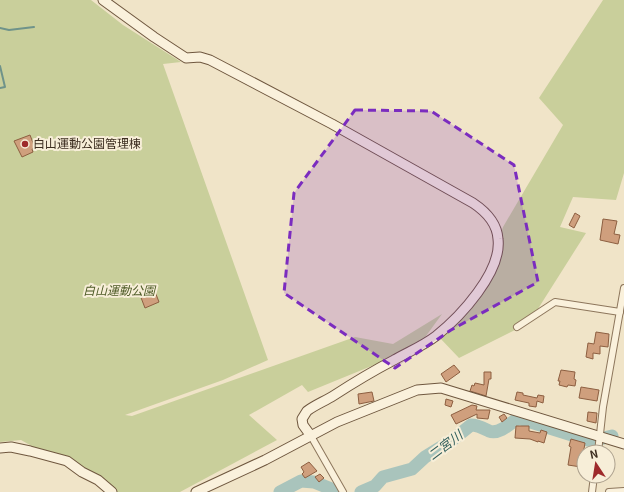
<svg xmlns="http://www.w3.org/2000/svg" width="624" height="492" viewBox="0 0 624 492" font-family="Georgia,'Noto Sans JP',serif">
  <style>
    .green { fill: #c9cf9b }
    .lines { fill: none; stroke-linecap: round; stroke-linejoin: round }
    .stream { stroke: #6f938a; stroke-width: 2 }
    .river { stroke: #a9c4bc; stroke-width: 13 }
    .building { fill: #cf9f7d; stroke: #8d5f41 }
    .street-casing { stroke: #8d765c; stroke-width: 8 }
    .secondary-casing { stroke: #6f573f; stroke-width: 11 }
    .street { stroke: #faf1dc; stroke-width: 6 }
    .secondary { stroke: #faf1dc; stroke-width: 9 }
    .marked { fill: #7b2cbf; fill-opacity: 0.2; stroke: #7b2cbf; stroke-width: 3; stroke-dasharray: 8 5; stroke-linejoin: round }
    .poi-dot { fill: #9e2a2b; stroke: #f7eed8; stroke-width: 1.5 }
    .labels { text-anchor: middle; stroke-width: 4; stroke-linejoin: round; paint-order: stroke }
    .poi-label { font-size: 12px; fill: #3d2e20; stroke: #f7eed8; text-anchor: start }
    .park-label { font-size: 12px; font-style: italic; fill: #4d5a26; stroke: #f7eed8 }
    .water-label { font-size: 13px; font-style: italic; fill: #2f5d5a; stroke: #f7eed8 }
  </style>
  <rect width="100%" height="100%" fill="#f0e4c8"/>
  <!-- green -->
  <g class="green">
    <path d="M0 0H91L123 25 181 62 163 64 268 360 223 380 125 415 132 416 355 337 393 344 442 314 418 347 308 392 302 385 249 415 277 440 180 492H114L21 440 0 442Z"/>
    <path d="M603 0H624V173L616 200 573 197 560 227 586 233 529 323 459 358 439 337 484 285 503 227 563 125 539 98Z"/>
  </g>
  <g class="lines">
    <!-- stream -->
    <g class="stream">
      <path d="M0 28 9 30 34 27"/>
      <path d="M0 66 5 87 0 88"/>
    </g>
    <!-- river -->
    <g class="river">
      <path d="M280 492 301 481 314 482 339 492"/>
      <path d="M361 492 375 486 383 477 412 469 425 457 451 441 471 425C478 425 483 428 489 431 499 435 511 423 518 418L591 441 612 436"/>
    </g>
  </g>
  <!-- building -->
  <g class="building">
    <path d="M30 135 35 148 32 149 33 152 22 157 14 141Z"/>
    <path d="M575 213 580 216 574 228 569 225Z"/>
    <path d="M603 219 617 221 614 234 620 235 618 244 600 240Z"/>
    <path d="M154 289 159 302 145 308 140 295Z"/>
    <path d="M596 332 609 334 608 347 600 346V354L593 353V359L586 357 588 343 594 344Z"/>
    <path d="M454 365 460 372 446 382 441 374Z"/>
    <path d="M561 370 575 372 574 379 576 380 575 386 568 385 567 387 559 385 560 381H558Z"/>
    <path d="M484 372H491V379H489L486 396 470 391 472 385 474 386 475 383 484 385Z"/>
    <path d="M581 387 599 390 597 401 579 398Z"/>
    <path d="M372 392 374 401 359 404 358 394Z"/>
    <path d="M517 392 523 393V395L537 398 538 395 544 396 543 403 537 401 536 407 529 406V403L515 400Z"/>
    <path d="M446 399 453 401 451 407 445 405Z"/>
    <path d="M472 405 477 406 476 410H490L488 419 477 418V414L456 424 451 415Z"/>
    <path d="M588 412 597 413 596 423 587 421Z"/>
    <path d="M504 414 507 418 502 422 499 417Z"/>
    <path d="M516 426H529V431L540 433 541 430 547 432 544 443 538 441V442L530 439 515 438Z"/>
    <path d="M571 439 585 443 581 467 568 465 571 447 569 446Z"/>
    <path d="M309 462 317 471 305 478 302 474 304 472 301 467Z"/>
    <path d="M320 474 324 478 319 482 315 477Z"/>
  </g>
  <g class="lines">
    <!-- street casing -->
    <g class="street-casing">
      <g id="street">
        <path d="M517 327 555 302 620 312"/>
        <path d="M311 436 343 492"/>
        <path d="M598 452 603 407 624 288"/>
        <path d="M592 492 594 476"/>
        <path d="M609 492 624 491"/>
      </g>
    </g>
    <!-- secondary casing -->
    <g class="secondary-casing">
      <g id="secondary">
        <path d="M103 0 154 37 186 58 200 57 210 60 332 124 473 203C485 211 497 223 498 239 502 272 460 317 436 336 423 346 408 352 394 360 373 371 353 383 333 396 325 401 315 405 307 411L302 419 303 425 311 436"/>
        <path d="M0 448 11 447 30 451 67 461 82 472 98 480 112 492"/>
        <path d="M196 492 265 460 337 422 417 390 441 388 624 444"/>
      </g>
    </g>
    <!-- street -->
    <use href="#street" class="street"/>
    <!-- secondary -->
    <use href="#secondary" class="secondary"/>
  </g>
  <!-- marked area -->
  <path class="marked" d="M355 110 431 111 514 165 538 282 451 330 395 368 284 293 294 193Z"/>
  <!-- markers -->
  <circle class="poi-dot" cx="25" cy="144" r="4"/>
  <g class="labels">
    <!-- poi labels -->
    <g class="poi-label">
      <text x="33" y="148">白山運動公園管理棟</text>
    </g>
    <!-- park labels -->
    <g class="park-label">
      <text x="119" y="295">白山運動公園</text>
    </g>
    <!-- water labels -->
    <g class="water-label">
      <text transform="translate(445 445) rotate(-37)" y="5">二宮川</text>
    </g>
  </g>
  <!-- north arrow -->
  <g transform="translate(596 464) rotate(348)"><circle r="19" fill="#f7eed8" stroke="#ada18e"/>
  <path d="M0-3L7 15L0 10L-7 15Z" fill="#9e2a2b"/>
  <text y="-6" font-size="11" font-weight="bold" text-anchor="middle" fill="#3d2e20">N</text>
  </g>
</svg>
